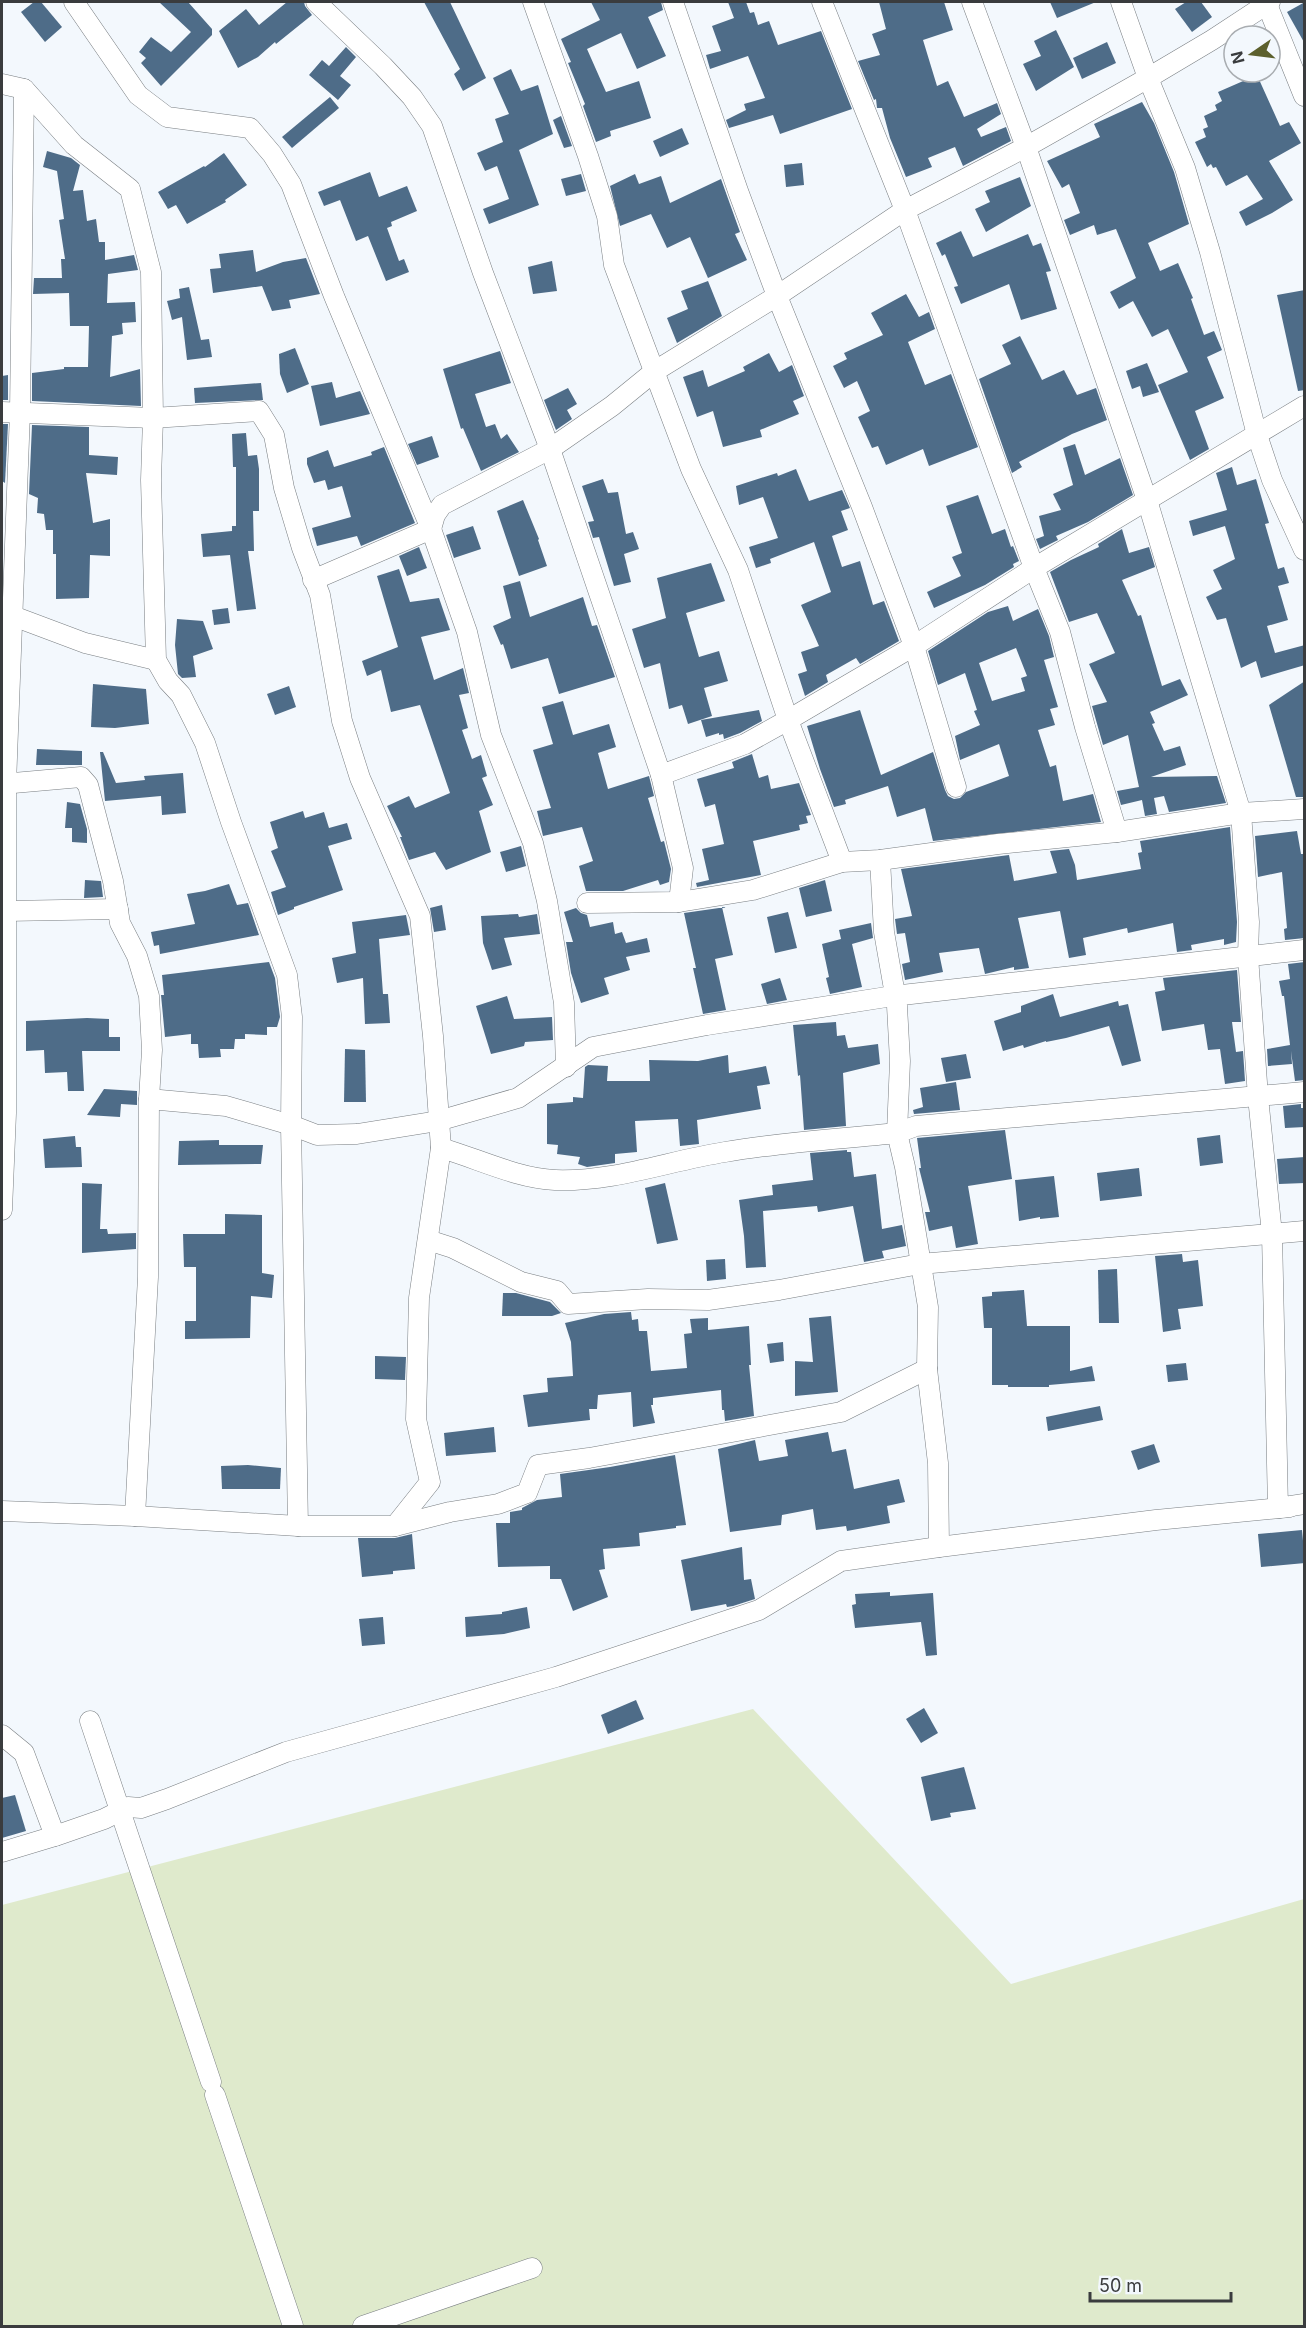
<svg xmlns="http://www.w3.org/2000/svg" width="1306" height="2328" viewBox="0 0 1306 2328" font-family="Inter,sans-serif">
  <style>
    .green { fill: #dfeacc }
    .building { fill: #4e6c88; fill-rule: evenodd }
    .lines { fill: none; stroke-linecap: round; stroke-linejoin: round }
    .minor-casing { stroke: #797e82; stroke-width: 21 }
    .minor { stroke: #fff; stroke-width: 20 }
  </style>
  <rect width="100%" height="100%" fill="#f3f8fd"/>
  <!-- green -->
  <path class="green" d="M753 1709 1011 1984 1304 1899V2326H2V1905Z"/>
  <!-- building -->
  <g class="building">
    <path d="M34 2H41L62 27 45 42 21 12Z"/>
    <path d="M159 2H188L212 29V35L161 86 141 63 146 58 139 52 151 37 171 52 191 32Z"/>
    <path d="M287 2H304L305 6 312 15 276 44 275 42 258 57 238 68 219 31 246 9 259 25Z"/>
    <path d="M424 2H450L486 78 463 91 454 74 460 69Z"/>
    <path d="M591 2H661L663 10 648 17 666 56 637 69 621 33 587 49 606 92 639 81 651 118 610 131 611 136 596 142 583 106 585 104 568 63 571 62 561 39 600 20Z"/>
    <path d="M728 2H746L750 13 754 12 758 25 769 21 778 45 821 31 852 109 780 134 773 115 729 128 726 120 746 110 744 104 765 98 748 56 710 69 706 55 721 51 712 26 734 18Z"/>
    <path d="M879 2H944L953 30 923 40 937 86 948 81 964 117 997 103 1001 114 977 129 981 137 1006 127 1011 141 963 166 955 147 928 158 932 167 906 177 890 138 882 108H877L876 99 874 100 858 61 880 55 872 34 886 29Z"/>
    <path d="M1050 2H1096L1057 18Z"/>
    <path d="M1186 2H1201L1212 17 1192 32 1175 9Z"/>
    <path d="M1305 2V44L1287 12Z"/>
    <path d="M1056 30 1074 67 1036 91 1023 64 1041 56 1034 41Z"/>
    <path d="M1107 42 1116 63 1082 79 1073 58Z"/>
    <path d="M346 47 356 57 340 76 351 85 338 100 309 75 322 60 329 66Z"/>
    <path d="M511 69 521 91 538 85 553 134 519 150 539 205 489 224 483 209 509 199 497 166 485 171 477 153 503 142 495 119 509 114 493 78Z"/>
    <path d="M1257 75 1280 126 1289 122 1301 143 1269 161 1293 200 1272 213 1246 226 1239 212 1263 199 1247 175 1226 186 1216 167 1213 168 1211 164 1207 167 1195 142 1206 137 1203 129 1208 127 1204 116 1217 110 1215 105 1222 101 1218 92Z"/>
    <path d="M330 97 339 108 292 148 282 137Z"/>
    <path d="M1142 102 1154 123 1174 172 1189 224 1148 243 1160 271 1178 263 1193 298 1191 299 1204 335 1214 331 1222 350 1207 357 1224 398 1195 411 1209 449 1190 460 1158 385 1188 372 1168 329 1152 337 1133 301 1119 309 1110 292 1136 278 1116 229 1097 235 1094 225 1070 235 1064 220 1080 213 1069 184 1062 188 1047 161 1100 137 1094 124Z"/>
    <path d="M561 116 572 146 564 148 553 120Z"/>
    <path d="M682 128 689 144 660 157 653 141Z"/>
    <path d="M47 151 71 158 80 165 73 191 83 190 87 221 96 219 99 242H105V260L134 255 138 270 108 274 107 303 135 302 136 322 122 323 123 334 112 336 110 377 140 369 141 406 32 401V373L64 369V367H88L89 326H70L69 293 33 294 34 278H62L61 259H65L59 220 64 219 57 171 43 167Z"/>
    <path d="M224 153 247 185 225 200 226 202 187 224 176 205 168 209 158 192 204 166 205 167Z"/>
    <path d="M802 163 804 185 786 187 784 165Z"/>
    <path d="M370 172 379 197 407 186 417 211 391 222 392 226 387 228 399 261 404 259 409 272 386 281 368 236 356 241 340 200 324 206 318 192Z"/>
    <path d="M581 174 586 191 566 196 561 179Z"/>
    <path d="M635 174 639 184 661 176 670 203 721 179 740 232 735 234 747 260 708 278 690 237 667 248 651 214 620 226 610 186Z"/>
    <path d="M1020 177 1031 206 986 232 975 209 990 202 985 191Z"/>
    <path d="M961 231 973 257 1028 234 1033 246 1041 243 1051 271 1046 272 1057 309 1021 320 1009 284 961 304 954 287 958 286 945 254 942 256 936 243Z"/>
    <path d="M253 250 256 272 283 262 306 258 320 294 289 300 291 308 272 311 262 286 213 293 210 269 221 268 219 254Z"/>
    <path d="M552 261 557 291 533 294 528 267Z"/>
    <path d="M708 281 722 316 677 343 667 318 688 309 681 291Z"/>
    <path d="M189 287 201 340 209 339 212 357 187 360 182 317 172 320 167 301 180 298 179 289Z"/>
    <path d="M1305 290V390L1298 391 1277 295Z"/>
    <path d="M906 294 919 317 929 312 935 329 908 342 925 385 951 374 978 447 929 466 923 449 886 465 878 446 872 448 858 417 870 411 857 381 844 388 833 366 847 359 844 353 883 335 871 313Z"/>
    <path d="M1020 336 1042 380 1064 370 1077 395 1096 388 1107 420 1072 434 1019 462 1022 467 1012 473 979 379 1011 364 1002 345Z"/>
    <path d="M295 348 309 384 287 393 280 374 279 354Z"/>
    <path d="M500 351 511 383 475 394 486 427 495 424 501 439 507 434 519 452 481 471 463 428 461 429 443 369Z"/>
    <path d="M769 353 779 372 792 365 804 396 793 401 799 414 760 430 762 437 723 447 713 411 697 417 683 377 703 370 708 387 745 371 743 367Z"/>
    <path d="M1147 363 1159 392 1143 397 1140 386 1132 389 1126 371Z"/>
    <path d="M8 375V400H2V376Z"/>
    <path d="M332 382 336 398 360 391 370 414 320 426 311 386Z"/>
    <path d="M261 383 263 400 195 403 194 388Z"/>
    <path d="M568 388 577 404 567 410 572 419 556 430 544 400Z"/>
    <path d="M2 424H8L5 483 2 481Z"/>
    <path d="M32 425 89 427V455L118 457 117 475 86 473 93 523 110 519V556L90 555 89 598 56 599V554H53V530H46L44 514 37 513 38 498 29 494Z"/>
    <path d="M246 433 248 456 257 455 259 469V511H253L254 551H248L256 609 237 611 230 555 203 557 201 534 232 531V526H236V467H233L232 434Z"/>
    <path d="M432 436 439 457 417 465 408 444Z"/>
    <path d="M1075 444 1085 475 1120 458 1133 495 1088 522 1056 536 1058 540 1040 549 1036 539 1044 536 1039 516 1061 510 1053 494 1073 485 1063 448Z"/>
    <path d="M384 447 415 523 361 546 357 536 317 546 312 528 351 517 342 486 328 490 325 480 314 483 307 464V458L328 450 334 467 372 455 371 452Z"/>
    <path d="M1232 467 1237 485 1256 479 1269 523 1265 524 1278 569 1284 567 1289 583 1278 586 1288 620 1267 626 1275 653 1305 645V665L1261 678 1256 661 1241 668 1226 618 1217 620 1206 597 1222 589 1213 570 1235 559 1225 526 1193 536 1189 521 1227 510 1216 473Z"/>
    <path d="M796 469 809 501 842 490 850 508 841 511 848 530 832 536 842 567 860 561 873 605 884 601 899 641 860 664 856 658 826 675 828 682 805 696 798 674 807 671 801 652 819 646 801 605 831 592 814 542 770 559 771 563 756 568 749 547 778 538 763 497 739 505 736 486 777 473 778 476Z"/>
    <path d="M603 479 608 493 618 492 626 534 633 532 639 549 624 554 631 582 614 586 599 537 593 538 588 522 594 521 582 486Z"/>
    <path d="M978 495 992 534 1005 529 1011 547 1013 546 1019 561 1013 564 1014 567 985 585 934 608 927 592 961 576 952 557 962 553 946 506Z"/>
    <path d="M523 500 539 539 538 540 547 566 519 576 497 511Z"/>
    <path d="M473 526 481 549 454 558 446 535Z"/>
    <path d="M1122 529 1129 553 1149 547 1155 567 1122 580 1138 616 1141 615 1162 686 1180 679 1188 695 1150 712 1155 723 1152 724 1164 751 1180 746 1186 765 1151 777 1217 776 1226 803 1169 812 1164 796 1154 798 1157 814 1145 816 1142 800 1121 805 1117 791 1139 787 1128 735 1103 745 1092 706 1107 702 1089 664 1115 653 1097 613 1069 622 1050 572 1071 560 1099 547 1098 544Z"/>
    <path d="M419 547 427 568 407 576 399 556Z"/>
    <path d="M711 563 725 601 686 613 699 657 719 651 728 681 704 688 712 716 688 724 682 705 669 709 660 663 644 668 632 629 666 618 657 578Z"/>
    <path d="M399 569 410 602 439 598 450 630 421 637 434 680 463 668 469 693 459 695 468 728 462 730 472 759 481 755 487 776 482 778 493 805 479 811 491 852 446 870 435 852 409 860 400 837H402L387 806 409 796 415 808 450 793 420 705 391 712 381 670 367 676 362 661 398 647 377 576Z"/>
    <path d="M520 581 530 617 583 597 592 626 597 625 615 677 559 694 548 658 511 669 503 644 501 645 493 626 511 618 503 586Z"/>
    <path d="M1008 606 1013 621 1038 609 1049 636 1054 657 1044 660 1058 707 1050 709 1055 725 1038 730 1050 767 1056 765 1063 801 1093 794 1101 822 933 841 925 808 897 817 888 786 845 800 846 804 834 807 820 769 807 726 860 710 881 775 933 752 945 790 948 796 954 799 960 798 966 792 1009 776 999 744 960 760 955 736 980 725 974 711 977 710 965 673 938 685 928 651 988 612ZM1016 648 1027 676 1021 678 1025 691 992 701 979 663Z"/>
    <path d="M228 608 230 623 214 625 212 610Z"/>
    <path d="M177 619 203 621 213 649 193 656 196 677 182 678 178 674 175 645Z"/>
    <path d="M1305 681V797H1296L1269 705Z"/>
    <path d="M93 684 146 689 149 724 115 728 91 727Z"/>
    <path d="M289 686 296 707 275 715 267 694Z"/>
    <path d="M563 701 573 735 609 724 616 747 598 753 608 789 649 776 654 796 648 798 661 842 664 841 671 869 669 882 660 885 658 880 623 891H586L579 866 593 861 582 827 543 836 537 811 551 808 533 750 553 744 542 707Z"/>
    <path d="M759 710 762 721 740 733 724 739 723 734 719 735V733L706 737 701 720Z"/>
    <path d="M37 749 82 751V765H36Z"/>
    <path d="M100 752H103L116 783 145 780 144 776 183 773 186 813 162 815 161 796 105 801Z"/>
    <path d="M752 754 759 778 768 775 771 789 799 783 811 815 806 816 808 823 799 825 800 830 753 841 761 875 697 887 696 883 709 880 702 849 724 844 715 804 705 807 697 779 734 768 732 762Z"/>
    <path d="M67 802 80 804 87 829V843L72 842V828H65Z"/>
    <path d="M303 811 305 818 324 812 329 828 347 823 352 839 328 846 343 890 294 907V909L278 915 271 892 286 887 271 851 278 848 270 822Z"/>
    <path d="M1230 827 1237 922 1236 942 1224 945V939L1191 945 1192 950 1177 952 1173 923 1128 933 1127 928 1083 938 1086 955 1069 958 1060 911 1018 918 1029 968 1014 970V967L985 974 979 948 939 953 943 972 905 980 902 964 910 962 905 933 897 934 895 919 912 916 901 869 1009 855 1014 881 1057 873 1050 851 1069 849 1075 865 1077 880 1141 869 1138 853 1142 852 1140 841Z"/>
    <path d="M1297 831 1301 854H1305V938L1285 940 1284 929 1287 928 1282 872 1258 877 1255 836Z"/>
    <path d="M521 846 526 866 506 872 500 852Z"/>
    <path d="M85 880 101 881 103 897 84 898Z"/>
    <path d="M825 880 832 911 806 917 799 888Z"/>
    <path d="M229 884 237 905 248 903 259 935 160 954 159 945 154 946 151 932 195 924 187 894 205 891Z"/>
    <path d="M442 905 446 930 434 932 430 908Z"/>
    <path d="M722 907 733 955 715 959 726 1010 703 1014 693 968H696L684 913 726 907Z"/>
    <path d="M576 908 581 913 587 915 590 927 613 922 615 934 622 932 626 943 647 938 650 952 626 957 630 970 604 978 609 994 581 1003 571 973 566 942H573L564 912Z"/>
    <path d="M788 912 797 948 775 953 767 917Z"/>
    <path d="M518 914 519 917 537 914 540 934 504 938 512 965 492 970 483 943 481 916Z"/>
    <path d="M406 915 410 935 379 939 383 994H388L390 1023 365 1024 363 978 337 983 332 958 356 953 352 922Z"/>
    <path d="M871 923 873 938 852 944 862 987 830 994 826 978 829 977 822 944 841 939 839 930Z"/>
    <path d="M269 962 275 978 280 1017 277 1027H267V1035L245 1034V1039H235L234 1049H220L221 1057 199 1058 198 1044H191V1034L165 1037 161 995H164L162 975Z"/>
    <path d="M1305 962V1080L1295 1081 1291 1051 1292 1064 1268 1066 1267 1049 1290 1045 1284 996H1282L1279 981 1290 979 1288 964Z"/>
    <path d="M1237 970 1241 1022H1232L1236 1052 1243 1051 1245 1081 1225 1084 1220 1049 1208 1050 1204 1024 1162 1031 1155 992 1165 990 1163 978Z"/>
    <path d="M780 978 787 1000 767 1004 761 984Z"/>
    <path d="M1053 994 1060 1017 1118 1001 1119 1006 1128 1004 1141 1061 1122 1066 1109 1026 1066 1038 1046 1042V1041L1024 1048 1023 1045 1003 1051 994 1021 1021 1012V1006Z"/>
    <path d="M507 996 514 1019 552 1017 553 1040 525 1042 524 1046 491 1054 476 1006Z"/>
    <path d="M87 1018 109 1019V1037H120V1051H82L84 1091H68L67 1072 45 1073 44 1050 26 1051V1021Z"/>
    <path d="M836 1022 837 1036 845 1035 848 1048 878 1044 880 1064 843 1073 846 1126 804 1130 800 1075 798 1076 793 1025Z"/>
    <path d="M345 1049 365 1050 366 1102H344Z"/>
    <path d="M966 1054 971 1078 946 1082 941 1058Z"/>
    <path d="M728 1055 729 1073 766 1066 770 1084 757 1086 761 1109 697 1120 699 1144 680 1146 678 1119 635 1121 637 1152 615 1154V1163L587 1167 578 1164 580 1157 557 1154 558 1145 547 1144V1104L573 1102V1097L583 1098 585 1067 588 1065 608 1066 607 1081H650L649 1060 698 1061Z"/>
    <path d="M956 1082 960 1110 914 1114 913 1110 923 1107 920 1088Z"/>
    <path d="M104 1089 137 1091V1105L121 1104 120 1117 87 1115Z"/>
    <path d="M1301 1104V1108H1305V1127L1285 1128 1283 1106Z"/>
    <path d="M1005 1130 1012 1179 968 1186 978 1244 956 1248 952 1226 929 1231 925 1212H930L919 1168H921L917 1138Z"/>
    <path d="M1220 1135 1223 1163 1200 1166 1197 1138Z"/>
    <path d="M75 1136 76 1147H81L82 1167 45 1168 43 1139Z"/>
    <path d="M219 1140V1145H263L261 1164 178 1165 179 1141Z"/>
    <path d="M847 1150V1152H851L854 1177 876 1174 882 1229 902 1225 906 1246 882 1251 884 1258 864 1262 853 1206 818 1212 817 1206 763 1211 766 1267 746 1268 744 1236 739 1200 773 1195 772 1185 813 1180 810 1153Z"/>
    <path d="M1305 1157V1183L1279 1184 1277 1159Z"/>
    <path d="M1139 1168 1142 1196 1100 1201 1097 1173Z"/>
    <path d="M1054 1176 1059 1217 1040 1219V1217L1019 1221 1015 1180Z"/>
    <path d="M82 1183 102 1184 100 1229H107L108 1234 136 1233V1249L82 1253Z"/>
    <path d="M665 1183 678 1240 657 1244 645 1188Z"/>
    <path d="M225 1214 262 1215V1273L274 1275 272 1298 251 1296 250 1338 185 1339V1321H196V1267H184L183 1234H225Z"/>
    <path d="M1182 1254 1183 1262 1198 1260 1203 1306 1178 1309 1181 1329 1163 1332 1155 1256Z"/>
    <path d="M725 1259 726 1279 707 1281 706 1260Z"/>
    <path d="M1117 1269 1119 1323H1099L1098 1270Z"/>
    <path d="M1024 1290 1027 1326H1070V1371L1092 1366 1095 1381 1049 1385V1387H1008V1385H992V1328H984L982 1297 992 1296V1292Z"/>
    <path d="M503 1293H516L550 1302 561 1313 552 1316H502Z"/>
    <path d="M631 1312 632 1320 638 1319 639 1331H647L651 1371 687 1368 684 1334 692 1333 690 1319 708 1318V1330L749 1326 751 1365H749L754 1416 725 1421 724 1410H722L721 1390 653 1398V1405H651L655 1423 633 1427 631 1392 598 1395 597 1409H589L590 1420 528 1427 523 1395 548 1392 547 1378 573 1376 571 1342 565 1323 604 1314Z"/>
    <path d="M831 1316 838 1392 795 1396V1361L813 1362 809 1318Z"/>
    <path d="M783 1342 784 1361 770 1363 767 1344Z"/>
    <path d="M375 1356 406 1357 405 1380 375 1379Z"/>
    <path d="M1186 1363 1188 1380 1168 1382 1166 1365Z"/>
    <path d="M1100 1406 1103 1420 1048 1431 1046 1417Z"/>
    <path d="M494 1427 496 1452 446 1456 444 1433Z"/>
    <path d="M828 1432 832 1452 846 1449 854 1489 899 1479 905 1502 887 1506 890 1523 847 1531 846 1526 816 1530 813 1509 782 1515 781 1525 730 1532 718 1449 755 1440 759 1461 788 1456 785 1440Z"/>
    <path d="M1154 1444 1160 1462 1138 1470 1131 1451Z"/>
    <path d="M675 1455 686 1525 676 1526V1528L639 1533 640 1546 603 1549 605 1569 599 1570 608 1597 573 1611 561 1579H550V1566L498 1567 496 1523H510V1512L522 1510V1508L537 1500 562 1497 560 1474 610 1467Z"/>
    <path d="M248 1465 281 1468 280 1489H222L221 1466Z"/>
    <path d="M1302 1530 1305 1563 1261 1567 1258 1534Z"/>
    <path d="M412 1534 415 1569 393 1571V1574L362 1577 358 1538H395Z"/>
    <path d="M742 1547 744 1580 751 1579 755 1599 733 1606 727 1607 726 1604 691 1611 681 1560Z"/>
    <path d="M890 1592V1596L933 1593 937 1655 926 1656 921 1622 855 1628 852 1605 856 1604 855 1594Z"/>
    <path d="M527 1607 530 1628 504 1634 466 1637 465 1617 502 1614V1612Z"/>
    <path d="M383 1617 385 1644 362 1646 359 1619Z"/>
    <path d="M636 1700 644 1719 608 1734 601 1715Z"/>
    <path d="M924 1708 938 1733 921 1743 906 1719Z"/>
    <path d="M964 1767 976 1809 950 1813 951 1817 931 1821 921 1777Z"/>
    <path d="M15 1795 26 1831 2 1838V1798Z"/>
  </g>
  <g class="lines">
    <!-- minor casing -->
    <g class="minor-casing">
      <g id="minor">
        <path d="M74 2 138 95 167 117 250 128 272 154 291 184 334 296 431 529 467 632 491 735 533 843 547 901 564 1003 566 1067"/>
        <path d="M316 2 383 66 412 97 432 126 483 273 550 449 661 775 683 868 679 902"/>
        <path d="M533 2 588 156 607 216 614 265 691 469 738 570 788 720 842 862"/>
        <path d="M673 2 738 191 777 296 862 507 914 646 956 787"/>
        <path d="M822 2 905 210 1034 568 1060 632 1085 727 1117 832"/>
        <path d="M972 2 1026 147 1147 500 1241 813 1249 922 1248 956 1258 1097 1272 1234 1278 1508 1304 1504"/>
        <path d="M1121 2 1148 78 1185 168 1210 252 1257 435 1272 480 1304 550"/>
        <path d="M1266 2 1304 96"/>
        <path d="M2 84 24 89 74 145 130 189 151 272 153 418 151 480 156 660 168 681 181 695 205 743 231 822 287 975 292 1017 291 1125 298 1526"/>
        <path d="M2 412 153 418 259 411 274 435 284 488 302 548 320 595 342 721 360 778 420 916 433 1036 441 1148 419 1298 416 1419 430 1482 395 1526"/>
        <path d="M313 580 431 529 435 515 442 505 550 449 612 406 655 371 777 296 905 210 1026 147 1148 78 1212 40 1270 2"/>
        <path d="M13 616 85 643 156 660"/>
        <path d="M661 775 745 744 788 720 914 646 1034 568 1304 406"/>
        <path d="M2 784 81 777 88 785 113 881 120 923 137 956 149 996 152 1050 149 1099 148 1277 135 1516"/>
        <path d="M880 860 884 932 897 1006 900 1061 897 1133 905 1167 928 1307 927 1369 938 1463 939 1547"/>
        <path d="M587 903 679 902 753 890 842 862 880 860 998 844 1117 832 1241 813 1304 809"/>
        <path d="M6 911 118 909"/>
        <path d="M149 1099 226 1106 291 1125 317 1135 357 1134 438 1121 518 1098 593 1047 707 1025 893 996 1304 950"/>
        <path d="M441 1148C479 1159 516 1178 555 1180 614 1182 668 1161 725 1152 781 1142 840 1139 897 1133L916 1126 1304 1092"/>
        <path d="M2 1210 6 1113V784L20 412 24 89"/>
        <path d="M428 1240 453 1248 521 1282 557 1291 568 1304 648 1299 708 1300 779 1290 920 1264 1304 1231"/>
        <path d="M2 1511 135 1516 298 1526H395L450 1512 498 1504 527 1493 538 1465 589 1458 841 1412 927 1369"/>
        <path d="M90 1721 211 2082"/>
        <path d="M2 1735 24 1753 55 1836"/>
        <path d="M2 1852 55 1836 104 1819 128 1807 141 1808 167 1799 286 1752 556 1677 759 1610 841 1561 939 1547 1156 1520 1290 1507"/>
        <path d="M215 2095 293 2326"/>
        <path d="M363 2326 532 2268"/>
      </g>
    </g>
    <!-- minor -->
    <use href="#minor" class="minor"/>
  </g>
  <!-- border -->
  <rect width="1306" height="2328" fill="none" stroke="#3a3c3e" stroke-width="6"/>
  <!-- north arrow -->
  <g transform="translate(1252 54) rotate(256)"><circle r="28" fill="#f3f8fd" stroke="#a9adb1" stroke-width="1.5"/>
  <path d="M0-4.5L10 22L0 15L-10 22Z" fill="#5c602d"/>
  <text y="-9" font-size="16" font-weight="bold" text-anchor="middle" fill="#3a3c3e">N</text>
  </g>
  <!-- scale -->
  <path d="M1090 2292v9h141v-9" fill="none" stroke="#3a3c3e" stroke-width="3"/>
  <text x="1099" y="2292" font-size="18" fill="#3a3c3e" stroke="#f3f8fd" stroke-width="4.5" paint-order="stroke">50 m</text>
</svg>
